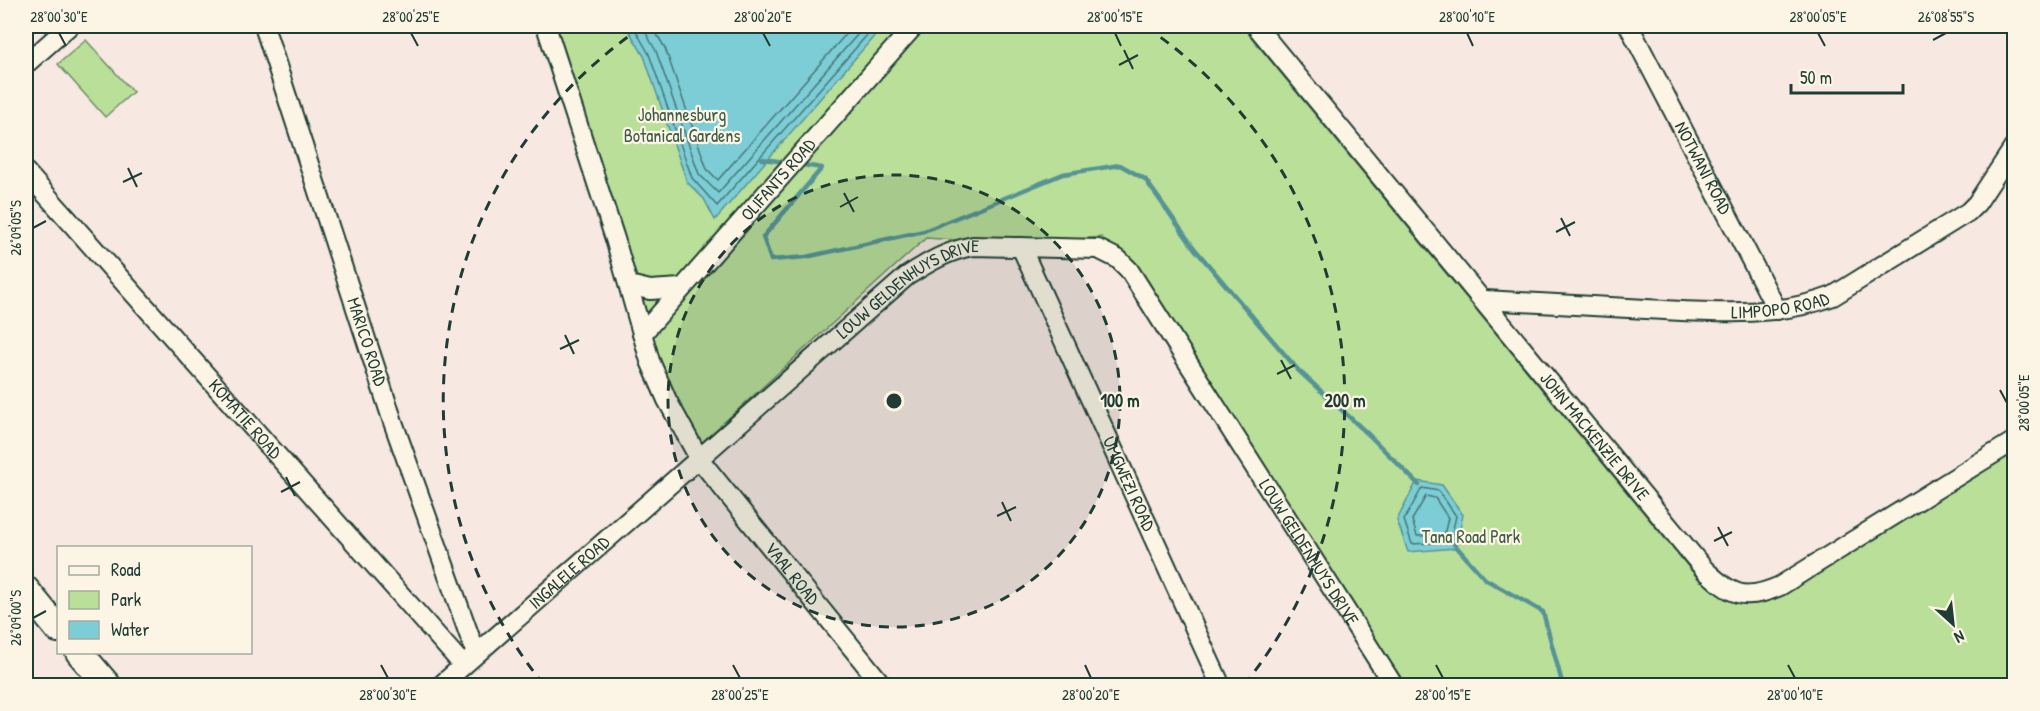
<svg xmlns="http://www.w3.org/2000/svg" width="2040" height="711" viewBox="0 0 2040 711" font-family="'Patrick Hand',sans-serif">
  <style>
    .green { fill: #badf99; stroke: #6c8e66; stroke-width: 1.5 }
    .water { fill: #7dcdd6; stroke: #579395; stroke-width: 1.5 }
    .lines { fill: none; stroke-linecap: round; stroke-linejoin: round }
    .shore { stroke: #457775; stroke-width: 1.5 }
    .stream { stroke: #579395; stroke-width: 4.5 }
    .street-casing { stroke: #1f3d34; stroke-width: 22 }
    .secondary-casing { stroke: #1f3d34; stroke-width: 30 }
    .street { stroke: #fcf5e5; stroke-width: 18 }
    .secondary { stroke: #fcf5e5; stroke-width: 26 }
    .ticks { fill: none; stroke: #1f3d34; stroke-width: 2 }
    .ring { fill: none; stroke: #1f3d34; stroke-width: 3; stroke-dasharray: 10 8 }
    .labels { text-anchor: middle; stroke-width: 4.5; stroke-linejoin: round; paint-order: stroke }
    .park-label { font-size: 18px; fill: #3e5d48; stroke: #fcf5e5 }
    .street-label { font-size: 18px; fill: #1f3d34; stroke: #fcf5e5 }
    .centre { fill: #1f3d34; stroke: #fcf5e5; stroke-width: 3 }
    .ring-label { font-size: 18px; text-anchor: middle; font-weight: bold; fill: #1f3d34; stroke: #fcf5e5; stroke-width: 4.5; stroke-linejoin: round; paint-order: stroke }
    .neatline { fill: none; stroke: #1f3d34; stroke-width: 2 }
    .ticks-label { font-size: 15px; text-anchor: middle; fill: #1f3d34 }
  </style>
  <rect width="100%" height="100%" fill="#f7e8e1"/>
  <filter id="ink" filterUnits="userSpaceOnUse"><feTurbulence type="fractalNoise" baseFrequency=".0167" numOctaves="2"/><feDisplacementMap in="SourceGraphic" scale="12" xChannelSelector="R" yChannelSelector="G"/><feConvolveMatrix kernelMatrix="1 2 1 2 8 2 1 2 1" color-interpolation-filters="sRGB"/></filter>
  <g filter="url(#ink)">
    <!-- green -->
    <g class="green">
      <path d="M544 26H901L643 318Z"/>
      <path d="M925 26H1242L1700 581 1760 588 2014 436V685H1389L1102 237 1017 244 926 238 697 447 649 335Z"/>
      <path d="M86 40 133 92 105 117 58 64Z"/>
    </g>
    <!-- water -->
    <g class="water">
      <path d="M626 26H883L715 220 704 199 687 182 644 56Z"/>
      <path d="M1417 481 1442 485 1463 515 1456 548 1408 552 1397 520Z"/>
    </g>
    <g class="lines">
      <!-- shore -->
      <g class="shore">
        <path d="M633 26 649 54 692 178 717 206 875 26"/>
        <path d="M642 26 656 51 699 174 718 193 865 26"/>
        <path d="M652 26 665 48 707 169 718 180 853 26"/>
        <path d="M1422 488 1439 491 1456 516 1450 542 1412 544 1404 520Z"/>
        <path d="M1426 496 1435 498 1448 518 1444 535 1417 536 1412 520Z"/>
      </g>
      <!-- stream -->
      <g class="stream">
        <path d="M762 159 786 162"/>
        <path d="M797 164 822 168 763 237 771 260 806 257 924 231 1063 174 1120 165 1145 179 1194 248 1298 370 1369 435 1419 485"/>
        <path d="M1454 544 1485 579 1543 612 1563 686"/>
      </g>
      <!-- street casing -->
      <g class="street-casing">
        <g id="street">
          <path id="s1" d="M264 26 393 422 476 654"/>
          <path id="s2" d="M546 26 615 239 650 361 667 400 700 460 883 686"/>
          <path id="s3" d="M1256 26 1704 569C1731 595 1744 602 1780 586L2014 441"/>
          <path id="s4" d="M1629 26 1777 310"/>
          <path d="M26 64 69 26"/>
          <path id="s5" d="M26 172 463 665"/>
          <path id="s6" d="M1021 247 1221 686"/>
          <path d="M629 285 650 290 681 288"/>
          <path id="s7" d="M1485 300C1539 303 1593 306 1646 309 1709 312 1773 319 1833 296L1968 212 1977 203 2014 147"/>
          <path id="s8" d="M642 334 914 26"/>
          <path id="s9" d="M440 686 907 276C929 262 947 251 973 246L1098 249 1118 259 1129 270 1394 686"/>
        </g>
      </g>
      <!-- secondary casing -->
      <g class="secondary-casing">
        <g id="secondary">
          <path d="M26 590 58 629"/>
          <path d="M79 652 108 686"/>
        </g>
      </g>
      <!-- street -->
      <use href="#street" class="street"/>
      <!-- secondary -->
      <use href="#secondary" class="secondary"/>
    </g>
  </g>
  <!-- ticks -->
  <path class="ticks" d="M59 33 66 46M411 33 418 46M763 33 770 46M1115 33 1121 46M1467 33 1473 46M1818 33 1825 46M1933 40 1946 33M1124 50 1133 69M1119 65 1138 55M128 168 137 187M123 182 142 173M844 193 854 212M840 207 858 197M1561 218 1570 236M33 228 46 221M1556 232 1575 222M565 335 574 354M560 349 579 340M1281 360 1291 379M1277 374 1295 365M2000 390 2007 403M286 477 295 496M281 492 300 482M1002 502 1011 521M997 516 1016 507M1718 527 1728 546M1714 541 1732 532M33 618 46 611M381 665 388 678M733 665 740 678M1085 665 1091 678M1436 665 1443 678M1788 665 1795 678"/>
  <!-- distance rings -->
  <circle cx="894" cy="401" r="226" fill="#1f3d34" fill-opacity=".12"/>
  <g class="ring">
    <circle cx="894" cy="401" r="226"/>
    <path d="M544 685A451 451 0 0 1 642 27M1146 27A451 451 0 0 1 1244 685"/>
  </g>
  <g class="labels">
    <!-- park labels -->
    <g class="park-label">
      <text x="682" y="121">Johannesburg<tspan x="682" dy="21">Botanical Gardens</tspan></text>
      <text x="1471" y="543">Tana Road Park</text>
    </g>
    <!-- street labels -->
    <g class="street-label">
      <text dy="6" stroke="none"><textPath href="#s4" startOffset="160">NOTWANI ROAD</textPath></text>
      <text dy="6" stroke="none"><textPath href="#s8" startOffset="206">OLIFANTS ROAD</textPath></text>
      <text dy="6" stroke="none"><textPath href="#s9" startOffset="616">LOUW GELDENHUYS DRIVE</textPath></text>
      <text dy="6" stroke="none"><textPath href="#s7" startOffset="296">LIMPOPO ROAD</textPath></text>
      <text dy="6" stroke="none"><textPath href="#s1" startOffset="332">MARICO ROAD</textPath></text>
      <text dy="6" stroke="none"><textPath href="#s5" startOffset="330">KOMATIE ROAD</textPath></text>
      <text dy="6" stroke="none"><textPath href="#s3" startOffset="532">JOHN MACKENZIE DRIVE</textPath></text>
      <text dy="6" stroke="none"><textPath href="#s6" startOffset="260">UMGWEZI ROAD</textPath></text>
      <text dy="6" stroke="none"><textPath href="#s9" startOffset="1192">LOUW GELDENHUYS DRIVE</textPath></text>
      <text dy="6" stroke="none"><textPath href="#s9" startOffset="172">INGALELE ROAD</textPath></text>
      <text dy="6" stroke="none"><textPath href="#s2" startOffset="608">VAAL ROAD</textPath></text>
    </g>
  </g>
  <circle cx="894" cy="401" r="9" class="centre"/>
  <g class="ring-label">
    <text x="1120" y="407">100 m</text>
    <text x="1345" y="407">200 m</text>
  </g>
  <!-- margin -->
  <rect width="2040" height="711" fill="none" stroke="#fcf5e5" stroke-width="66"/>
  <!-- legend -->
  <rect x="57" y="546" width="195" height="108" fill="#fcf5e5" stroke="#a4ab9e" stroke-width="1.5"/>
  <rect x="69" y="566" width="30" height="9" fill="#fcf5e5" stroke="#a4ab9e" stroke-width="1.5"/>
  <text x="111" y="576" font-size="18" fill="#1f3d34">Road</text>
  <rect x="69" y="591" width="30" height="18" fill="#badf99" stroke="#a4ab9e" stroke-width="1.5"/>
  <text x="111" y="606" font-size="18" fill="#1f3d34">Park</text>
  <rect x="69" y="621" width="30" height="18" fill="#7dcdd6" stroke="#a4ab9e" stroke-width="1.5"/>
  <text x="111" y="636" font-size="18" fill="#1f3d34">Water</text>
  <!-- north arrow -->
  <g transform="translate(1953 624) rotate(153)" stroke="#fcf5e5" stroke-width="4.5" paint-order="stroke">
  <path d="M0-4.5L10 22L0 15L-10 22Z" fill="#1f3d34"/>
  <text y="-9" font-size="16" font-weight="bold" text-anchor="middle" fill="#1f3d34">N</text>
  </g>
  <!-- scale -->
  <path d="M1791 84v9h112v-9" fill="none" stroke="#1f3d34" stroke-width="3"/>
  <text x="1800" y="84" font-size="18" fill="#1f3d34" stroke="#fcf5e5" stroke-width="4.5" paint-order="stroke">50 m</text>
  <rect x="33" y="33" width="1974" height="645" class="neatline"/>
  <g class="ticks-label">
    <text x="59" y="22">28°00'30"E</text>
    <text x="411" y="22">28°00'25"E</text>
    <text x="763" y="22">28°00'20"E</text>
    <text x="1115" y="22">28°00'15"E</text>
    <text x="1467" y="22">28°00'10"E</text>
    <text x="1818" y="22">28°00'05"E</text>
    <text x="1946" y="22">26°08'55"S</text>
    <text transform="translate(16 228) rotate(-90)" y="5">26°09'05"S</text>
    <text transform="translate(2024 403) rotate(-90)" y="5">28°00'05"E</text>
    <text transform="translate(16 618) rotate(-90)" y="5">26°09'00"S</text>
    <text x="388" y="700">28°00'30"E</text>
    <text x="740" y="700">28°00'25"E</text>
    <text x="1091" y="700">28°00'20"E</text>
    <text x="1443" y="700">28°00'15"E</text>
    <text x="1795" y="700">28°00'10"E</text>
  </g>
</svg>
